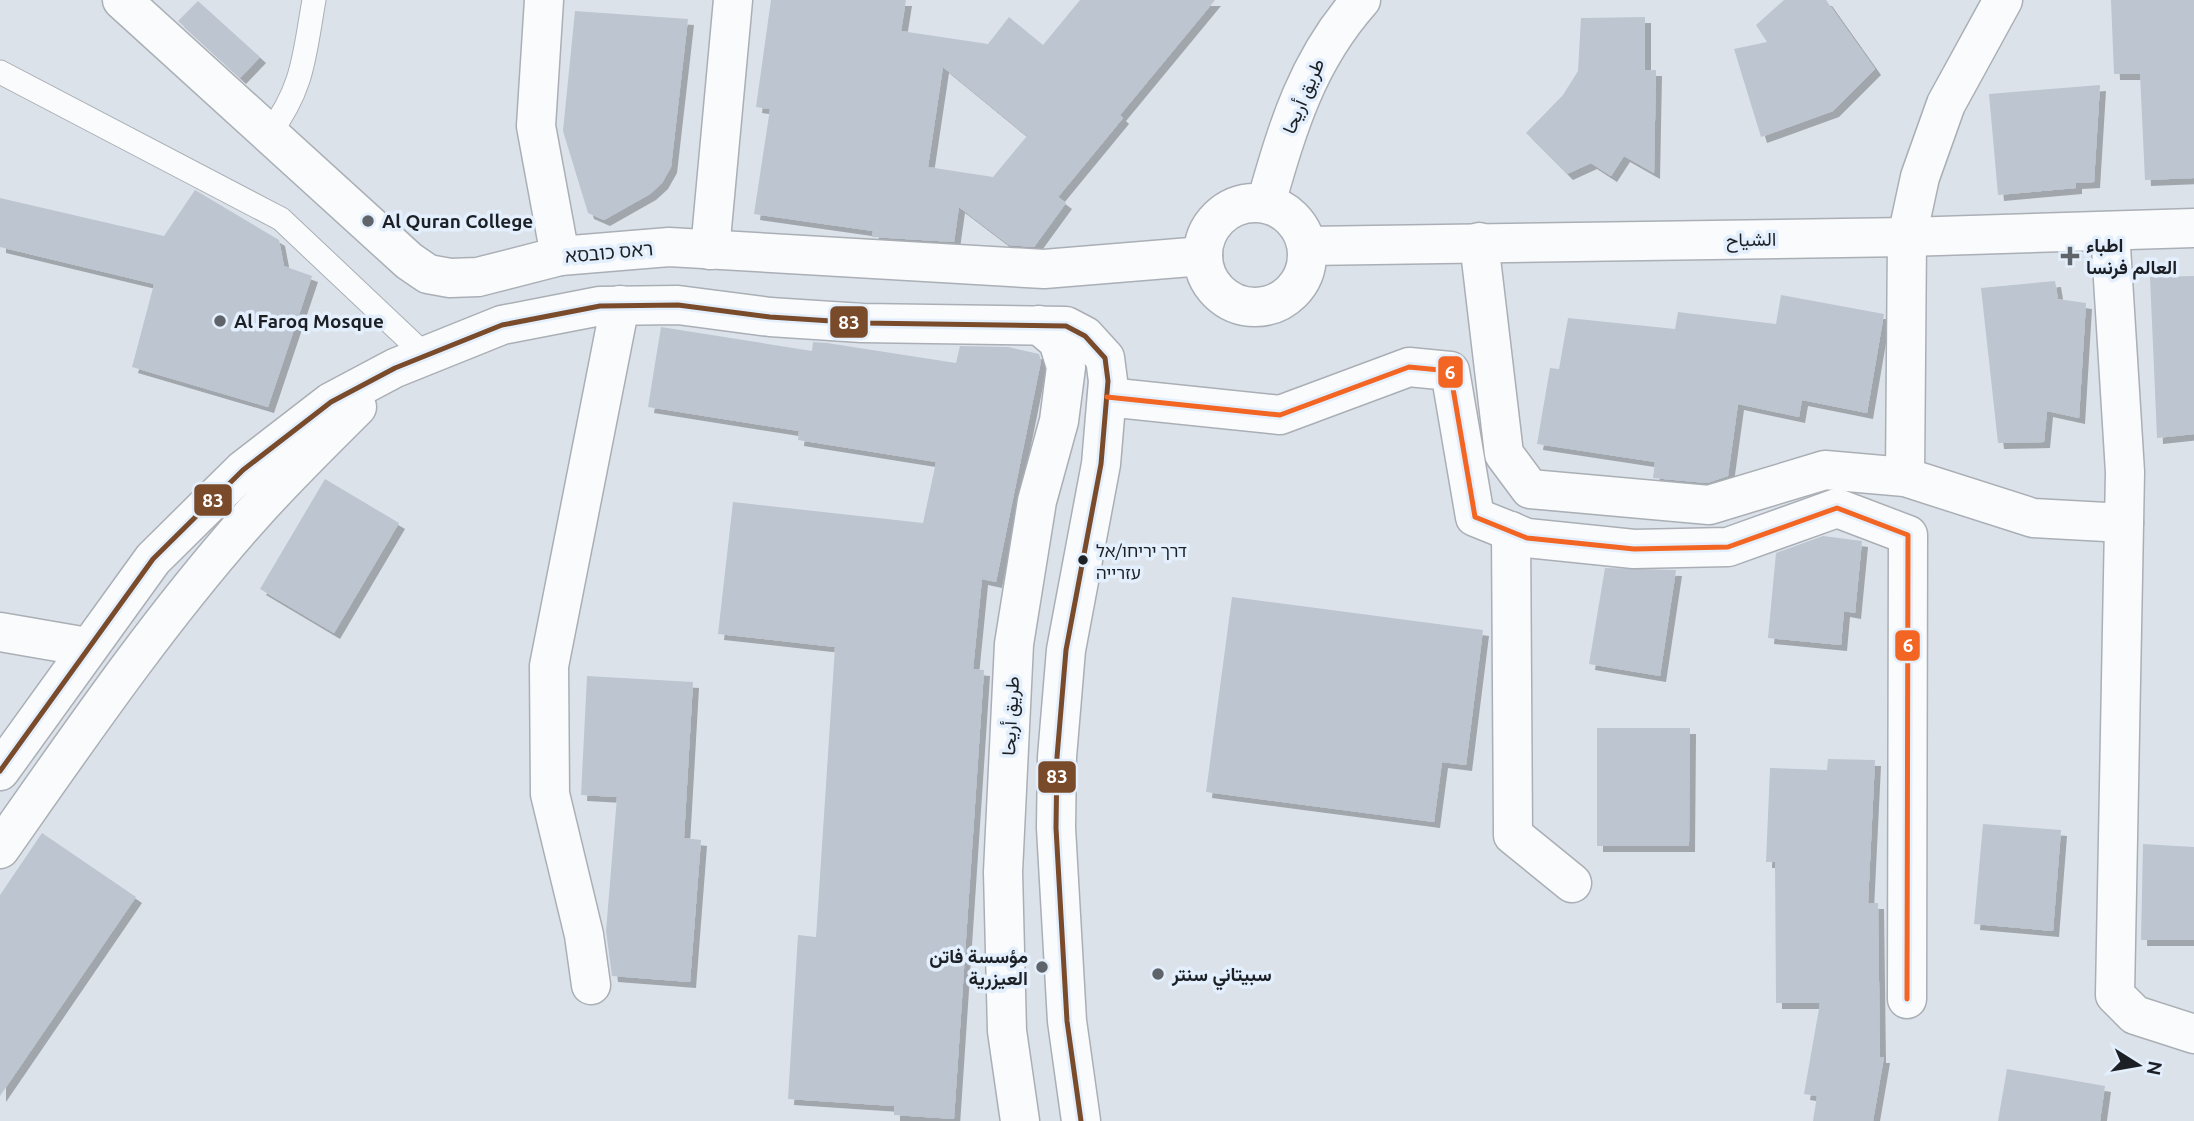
<svg xmlns="http://www.w3.org/2000/svg" width="2194" height="1121" viewBox="0 0 2194 1121" font-family="Ubuntu,Vazirmatn,'Noto Sans Hebrew',sans-serif">
  <style>
    .building { fill: #bdc5d0; fill-rule: evenodd; filter: url(#shadow) }
    .lines { fill: none; stroke-linecap: round; stroke-linejoin: round }
    .lane-casing { stroke: #aaafb6; stroke-width: 25 }
    .street-casing { stroke: #aaafb6; stroke-width: 41 }
    .secondary-casing { stroke: #aaafb6; stroke-width: 41 }
    .lane { stroke: #fafbfc; stroke-width: 23 }
    .street { stroke: #fafbfc; stroke-width: 38 }
    .secondary { stroke: #fafbfc; stroke-width: 38 }
    .bus-1-casing { stroke: #e3effd; stroke-width: 10 }
    .bus-2-casing { stroke: #e3effd; stroke-width: 10 }
    .bus-1 { stroke: #7a4b2a; stroke-width: 5 }
    .bus-2 { stroke: #f26522; stroke-width: 5 }
    .poi-dot { fill: #5f646a; stroke: #e3effd; stroke-width: 2.5 }
    .bus-dot { fill: #1c2025; stroke: #e3effd; stroke-width: 2.5 }
    .labels { text-anchor: middle; stroke-width: 7; stroke-linejoin: round; paint-order: stroke }
    .bus-label { font-size: 17px; fill: #1c2025; stroke: #e3effd; text-anchor: start }
    .street-label { font-size: 19px; fill: #1c2025; stroke: #e3effd }
    .poi-label { font-size: 19px; font-weight: bold; fill: #1c2025; stroke: #e3effd; text-anchor: start }
    .line-badge { stroke: #e3effd; stroke-width: 2.5 }
    .badge-label { font-size: 19px; text-anchor: middle; font-weight: bold; fill: #fff }
  </style>
  <defs>
    <filter id="shadow"><feDropShadow dx="6" dy="6" stdDeviation="0" flood-color="#0004"/></filter>
  </defs>
  <rect width="100%" height="100%" fill="#dce2ea"/>
  <!-- building -->
  <g class="building">
    <path d="M771 0H906L901 31 988 44 1009 17 1043 45 1080 0H1215L1120 115 1123 118 1058 197 1066 203 1034 247 1009 245 959 207 954 242 872 237 873 231 754 214 770 109 756 107ZM943 67 1027 136 993 177 928 167Z"/>
    <path d="M1784 0H1826L1875 69 1833 111 1761 137 1734 49 1767 42 1756 25Z"/>
    <path d="M2111 0H2194V178L2145 180 2140 74H2114Z"/>
    <path d="M198 1 260 57 240 78 178 21Z"/>
    <path d="M575 11 688 19 671 167 662 183 650 194 604 220 588 213 563 131Z"/>
    <path d="M1645 17V70H1656L1654 173 1624 156 1611 176 1591 163 1567 174 1526 133 1563 95 1578 71 1581 18Z"/>
    <path d="M2100 85 2094 182 2076 183V188L1998 195 1989 94Z"/>
    <path d="M195 190 279 240 284 266 312 276 268 407 132 367 154 284 0 247V198L164 236Z"/>
    <path d="M2194 276V434L2157 438 2150 277Z"/>
    <path d="M2055 281 2058 299 2086 303 2079 418 2047 411 2044 442 1998 443 1981 288Z"/>
    <path d="M1781 295 1884 314 1867 413 1802 400 1799 417 1738 404 1728 476 1707 483 1653 478 1655 462 1537 444 1550 368 1559 369 1568 318 1675 329 1678 312 1776 324Z"/>
    <path d="M661 327 812 351 813 342 827 343 956 363 960 346 1008 347 1039 354 1041 361 996 582 982 579 973 669 984 670 954 1119 894 1115V1106L788 1099 798 935 816 937 835 647 718 634 733 502 923 523 936 462 798 440 799 431 648 407Z"/>
    <path d="M325 479 399 523 334 633 260 589Z"/>
    <path d="M1823 536 1862 541 1855 613 1844 611 1841 645 1768 638 1776 553Z"/>
    <path d="M1605 568 1676 570 1660 676 1589 664Z"/>
    <path d="M1232 597 1483 630 1466 765 1442 762 1434 822 1206 792Z"/>
    <path d="M587 676 693 682 684 838 701 840 690 982 612 976 606 931 617 797 581 795Z"/>
    <path d="M1597 728H1690L1689 846H1597Z"/>
    <path d="M1828 759 1875 760 1868 903H1878L1880 1057H1884L1873 1121H1813L1817 1096 1804 1094 1820 1003H1776L1775 862H1766L1770 768 1827 770Z"/>
    <path d="M1983 824 2061 830 2053 931 1974 924Z"/>
    <path d="M42 833 136 897 0 1096V895Z"/>
    <path d="M2143 844 2194 847V940H2141Z"/>
    <path d="M2007 1069 2105 1086 2100 1121H1998Z"/>
  </g>
  <g class="lines">
    <!-- lane casing -->
    <g class="lane-casing">
      <g id="lane">
        <path d="M0 72 281 219 425 355"/>
        <path d="M269 134C304 87 304 56 314 0"/>
      </g>
    </g>
    <!-- street casing -->
    <g class="street-casing">
      <g id="street">
        <path d="M544 0 536 126 560 256"/>
        <path d="M2110 231 2125 472 2115 995 2135 1015 2194 1034"/>
        <path d="M1479 242 1504 454 1530 489 1709 505 1825 470 1905 477 2033 518 2124 523"/>
        <path d="M710 250 733 0"/>
        <path d="M1107 397 1280 415 1409 367 1450 371 1475 517 1527 538 1634 549 1728 547 1837 508 1908 535 1907 999"/>
        <path d="M1905 477 1907 237 1920 177 1946 104 2003 0"/>
        <path d="M1511 531 1513 835 1572 883"/>
        <path d="M0 632 87 647"/>
        <path d="M591 985 584 935 550 794 549 666 620 305"/>
      </g>
    </g>
    <!-- secondary casing -->
    <g class="secondary-casing">
      <g id="secondary">
        <path d="M122 0 409 261 428 274 450 278 478 277 560 256 669 247 1044 269 1203 256"/>
        <circle cx="1255" cy="255" r="52"/>
        <path d="M1266 203C1288 126 1307 61 1361 0"/>
        <path d="M1307 246 1907 237 2194 228"/>
        <path d="M0 771 153 559 243 470 331 402 395 368 502 325 600 306 678 305 770 317 862 323 1066 326 1085 336 1105 358 1108 381 1101 464 1066 650 1057 757 1056 828 1067 1021 1081 1121"/>
        <path d="M0 849C80 735 160 618 253 514 286 477 322 442 357 407"/>
        <path d="M1020 1121 1007 1031 1003 872 1014 644 1037 501 1059 421 1066 367 1058 341 1039 325"/>
      </g>
    </g>
    <!-- lane -->
    <use href="#lane" class="lane"/>
    <!-- street -->
    <use href="#street" class="street"/>
    <!-- secondary -->
    <use href="#secondary" class="secondary"/>
    <!-- bus-1 casing -->
    <g class="bus-1-casing">
      <path id="bus-1" d="M0 771 153 559 243 470 331 402 395 368 502 325 600 306 678 305 770 317 862 323 1066 326 1085 336 1105 358 1108 381 1101 464 1066 650 1057 757 1056 828 1067 1021 1081 1121"/>
    </g>
    <!-- bus-2 casing -->
    <g class="bus-2-casing">
      <path id="bus-2" d="M1107 397 1280 415 1409 367 1450 371 1475 517 1527 538 1634 549 1728 547 1837 508 1908 535 1907 999"/>
    </g>
    <!-- bus-1 -->
    <use href="#bus-1" class="bus-1"/>
    <!-- bus-2 -->
    <use href="#bus-2" class="bus-2"/>
  </g>
  <!-- markers -->
  <g class="poi-dot">
    <circle cx="368" cy="221" r="7"/>
    <path d="M2066.5 245.5h7v7h7v7h-7v7h-7v-7h-7v-7h7z"/>
    <circle cx="220" cy="321" r="7"/>
    <circle cx="1042" cy="967" r="7"/>
    <circle cx="1158" cy="974" r="7"/>
  </g>
  <circle class="bus-dot" cx="1083" cy="560" r="6"/>
  <g class="labels">
    <!-- bus labels -->
    <g class="bus-label">
      <text x="1096" y="557">דרך יריחו/אל<tspan x="1096" dy="22">עזרייה</tspan></text>
    </g>
    <!-- street labels -->
    <g class="street-label">
      <text transform="translate(1303 96) rotate(-67)" y="7">طريق أريحا</text>
      <text transform="translate(1751 239) rotate(-1)" y="7">الشياح</text>
      <text transform="translate(609 252) rotate(-5)" y="7">ראס כובסא</text>
      <text transform="translate(1010 716) rotate(-87)" y="7">طريق أريحا</text>
    </g>
    <!-- poi labels -->
    <g class="poi-label">
      <text x="382" y="228">Al Quran College</text>
      <text x="2086" y="252">اطباء<tspan x="2086" dy="22">العالم فرنسا</tspan></text>
      <text x="234" y="328">Al Faroq Mosque</text>
      <text x="1028" y="963" text-anchor="end">مؤسسة فاتن<tspan x="1028" dy="22">العيزرية</tspan></text>
      <text x="1172" y="981">سبيتاني سنتر</text>
    </g>
  </g>
  <g class="line-badge">
    <rect x="829" y="305" width="40" height="34" rx="7" fill="#7a4b2a"/>
    <rect x="1437" y="355" width="27" height="34" rx="7" fill="#f26522"/>
    <rect x="193" y="483" width="40" height="34" rx="7" fill="#7a4b2a"/>
    <rect x="1894" y="629" width="27" height="33" rx="7" fill="#f26522"/>
    <rect x="1037" y="760" width="40" height="34" rx="7" fill="#7a4b2a"/>
  </g>
  <g class="badge-label">
    <text x="849" y="329">83</text>
    <text x="1450" y="379">6</text>
    <text x="213" y="507">83</text>
    <text x="1908" y="652">6</text>
    <text x="1057" y="783">83</text>
  </g>
  <!-- north arrow -->
  <g transform="translate(2138 1065) rotate(101)" stroke="#e3effd" stroke-width="5" paint-order="stroke">
  <path d="M0-5L12 26L0 18L-12 26Z" fill="#1c2025"/>
  <text y="-10" font-size="19" font-weight="bold" text-anchor="middle" fill="#1c2025">N</text>
  </g>
</svg>
